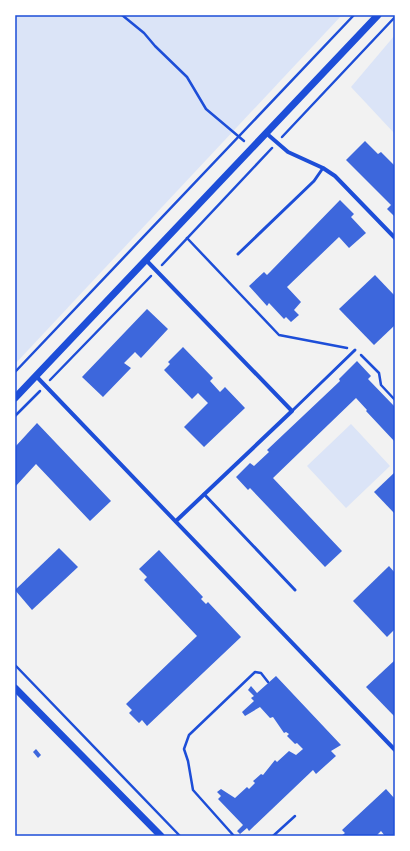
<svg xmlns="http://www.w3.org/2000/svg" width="410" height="851" viewBox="0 0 410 851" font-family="Helvetica,sans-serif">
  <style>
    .green { fill: #dbe4f7 }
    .building { fill: #3d67dc }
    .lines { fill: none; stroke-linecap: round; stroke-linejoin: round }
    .path { stroke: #1d4ed8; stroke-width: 2.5 }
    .service { stroke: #1d4ed8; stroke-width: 3 }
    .minor { stroke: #1d4ed8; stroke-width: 4 }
    .tertiary { stroke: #1d4ed8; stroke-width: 7 }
    .neatline { fill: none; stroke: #1d4ed8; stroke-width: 1.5 }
  </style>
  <rect width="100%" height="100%" fill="#f2f2f2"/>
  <!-- green -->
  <g class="green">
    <path d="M15 15H342L15 364Z"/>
    <path d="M395 35V134L351 87Z"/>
    <path d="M351 424 390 466 346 508 307 466Z"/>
  </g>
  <!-- building -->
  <g class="building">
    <path d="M365 141 378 154 381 152 395 166V217L387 209 391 205 346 160Z"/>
    <path d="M340 200 354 214 351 217 366 233 349 248 339 237 287 287 301 302 294 310 299 315 291 322 286 317 284 319 269 303 267 306 249 286 264 272 267 275 271 271Z"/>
    <path d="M375 275 395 296V325L374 345 339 309Z"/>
    <path d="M147 309 168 329 141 358 135 352 124 363 131 368 103 397 82 377Z"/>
    <path d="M183 347 213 378 210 381 220 392 225 387 245 408 204 447 184 427 208 403 198 393 192 399 164 370 170 364 168 362Z"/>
    <path d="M357 361 371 376 368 379 395 407V442L366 411 367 410 356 398 273 478 342 551 325 567 250 488 248 490 236 477 250 463 254 466 269 452 267 450 340 381 339 379Z"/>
    <path d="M37 423 111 501 90 521 36 464 15 487V447Z"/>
    <path d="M395 472V514L374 492Z"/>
    <path d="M59 548 78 567 32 610 15 590Z"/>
    <path d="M159 550 203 597 201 599 206 604 208 602 241 637 147 726 142 720 139 723 129 713 132 710 126 704 197 636 144 580 147 577 139 569Z"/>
    <path d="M389 566 395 573V629L387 637 353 601Z"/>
    <path d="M395 660V717L366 687Z"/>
    <path d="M276 676 341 745 331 751 336 756 316 774 313 770 249 831 247 828 240 834 237 831 243 825 218 799 221 796 217 792 221 789 235 798 247 787 249 789 255 783 253 781 261 774 263 775 275 760 277 762 289 751 296 755 303 749 297 743 295 744 287 736 289 734 286 732 284 733 273 717 270 718 260 707 245 716 242 712 254 701 251 698 254 696 248 690 251 686 257 693Z"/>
    <path d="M36 749 41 755 38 758 33 752Z"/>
    <path d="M386 789 395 799V836H385L381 831 376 836H341L345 833 342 830Z"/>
  </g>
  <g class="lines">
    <!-- path -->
    <g class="path">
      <path d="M122 15 144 33 155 46 187 77 206 109 244 141"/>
      <path d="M282 137 395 17"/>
      <path d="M187 238 279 335 347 348"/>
      <path d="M162 265 272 148"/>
      <path d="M361 355 379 373 381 385 395 400"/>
      <path d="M15 372 354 15"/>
      <path d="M50 380 151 276"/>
      <path d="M15 416 40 391"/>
      <path d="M15 665 180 836"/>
      <path d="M234 836 193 790 188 761 184 749 189 735 255 672 261 673 268 682"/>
      <path d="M273 836 295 816"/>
    </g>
    <!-- service -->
    <g class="service">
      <path d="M238 254 314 181 323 168"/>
      <path d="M292 411 355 350"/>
      <path d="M204 494 295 590"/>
    </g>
    <!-- minor -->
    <g class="minor">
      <path d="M266 133 288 152 323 168 335 176 395 238"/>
      <path d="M146 260 292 411 176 521"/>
      <path d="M36 376 395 750"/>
    </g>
    <!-- tertiary -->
    <g class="tertiary">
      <path d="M15 398 378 15"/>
      <path d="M15 688 161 836"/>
    </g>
  </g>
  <!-- border -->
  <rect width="410" height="851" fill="none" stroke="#ffffff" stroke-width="32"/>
  <rect x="16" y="16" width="378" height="819" class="neatline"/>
</svg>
